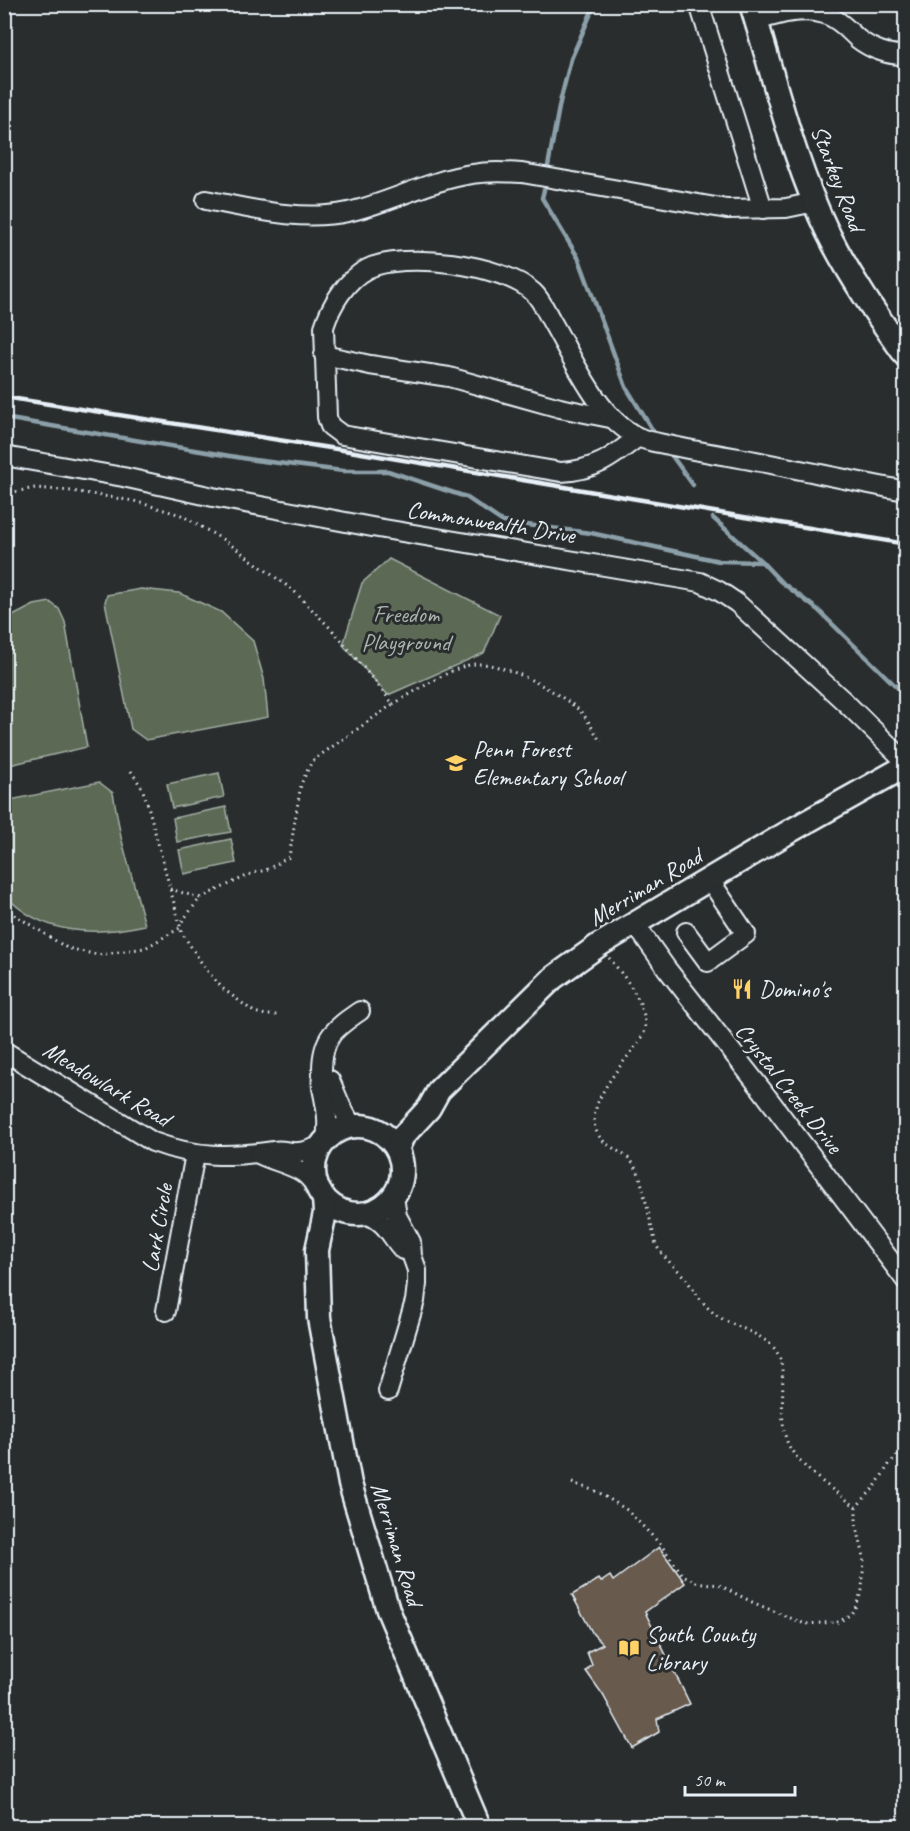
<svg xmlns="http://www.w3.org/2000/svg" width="910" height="1831" viewBox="0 0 910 1831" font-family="Caveat,sans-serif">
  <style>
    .green { fill: #5c6b54; stroke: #a2aea6; stroke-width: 1.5 }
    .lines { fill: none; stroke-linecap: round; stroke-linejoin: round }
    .stream { stroke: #8ca0a9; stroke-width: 4.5 }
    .building { fill: #675a4e; stroke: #e8f1f8; stroke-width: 1.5 }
    .minor-casing { stroke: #e8f1f8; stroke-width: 22 }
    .major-casing { stroke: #e8f1f8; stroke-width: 27 }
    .path { stroke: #e8f1f8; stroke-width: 3; stroke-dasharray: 1.5 4.5; stroke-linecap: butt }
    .minor { stroke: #2a2d2e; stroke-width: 18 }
    .major { stroke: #2a2d2e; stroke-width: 22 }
    .rail { stroke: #e8f1f8; stroke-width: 4.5 }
    .labels { text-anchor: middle; stroke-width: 6; stroke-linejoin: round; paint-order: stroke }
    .street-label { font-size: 24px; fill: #e8f1f8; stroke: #2a2d2e }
    .park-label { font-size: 24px; fill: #a9b5ae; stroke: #2a2d2e }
    .poi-label { font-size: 24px; fill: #e8f1f8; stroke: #2a2d2e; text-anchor: start }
  </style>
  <rect width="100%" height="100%" fill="#2a2d2e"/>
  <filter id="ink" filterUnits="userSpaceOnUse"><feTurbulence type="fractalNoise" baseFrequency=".0167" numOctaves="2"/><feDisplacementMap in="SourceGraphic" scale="12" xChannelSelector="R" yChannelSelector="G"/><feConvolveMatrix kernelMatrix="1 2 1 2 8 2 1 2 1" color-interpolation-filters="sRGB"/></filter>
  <g filter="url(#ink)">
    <!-- green -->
    <g class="green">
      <path d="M389 559 500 615 484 653 388 695 343 645 362 583Z"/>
      <path d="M141 589 179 593 221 612 253 641 264 679 268 717 146 740 131 729 105 602 107 595Z"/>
      <path d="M50 602 59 609 65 622 87 747 5 766V620L34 605Z"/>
      <path d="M219 773 224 797 172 808 167 784Z"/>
      <path d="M99 782 113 793 121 837 145 925C95 936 42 936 5 895V801Z"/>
      <path d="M226 807 231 832 177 842 173 818Z"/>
      <path d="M231 839 236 863 184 874 179 850Z"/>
    </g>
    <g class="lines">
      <!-- stream -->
      <g class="stream">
        <path d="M548 166 560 102 571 59 595 4"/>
        <path d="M544 190 542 198 579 259 626 387 653 431"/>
        <path d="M4 418 254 460 343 471H388L466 497 503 522 591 533 719 561 762 562"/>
        <path d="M672 456 693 485"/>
        <path d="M713 518 762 562 780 581 818 610 906 696"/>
      </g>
    </g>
    <!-- building -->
    <path class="building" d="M659 1547 685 1583 645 1612 690 1704 657 1719 659 1732 632 1748 603 1695 586 1671 592 1665 587 1652 603 1644 593 1634 572 1595 599 1579 601 1582 610 1576 613 1581Z"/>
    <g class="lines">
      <!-- minor casing -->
      <g class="minor-casing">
        <g id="minor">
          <path d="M699 4 763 209"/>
          <path d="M756 21C779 14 806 6 829 16 841 21 849 31 858 39 871 49 889 56 906 55"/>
          <path d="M206 200C253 209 301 222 348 212 390 203 429 180 472 174 489 171 505 172 522 173L727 209 786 208 815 202"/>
          <path d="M324 355 370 365 449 377 560 408 610 418"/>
          <path d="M638 437C611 458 596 470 561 472L342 435 330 426 327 417 324 327C331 305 346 280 367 269 403 251 503 264 533 292 542 300 546 312 552 322 574 360 598 418 638 437 649 442 661 443 673 446 697 451 721 455 745 459 798 469 852 481 906 491"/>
          <path d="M4 456 123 477 213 497 372 527 700 582 719 591 737 603 847 704 906 762"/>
          <path d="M635 924 667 969 762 1090 906 1281"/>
          <path d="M686 932 708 962 746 934 709 879"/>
          <path d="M4 1051 153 1142C196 1158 230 1157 274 1151 282 1149 290 1153 298 1152 306 1152 313 1148 321 1146"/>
          <path d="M330 1080 341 1106 352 1126"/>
          <path d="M326 1139C329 1120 326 1107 322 1088 321 1082 322 1076 322 1070 322 1037 335 1028 360 1011"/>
          <path d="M259 1154C272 1161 294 1165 305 1174 310 1178 314 1184 318 1189"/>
          <path d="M366 1214C388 1223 389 1235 403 1250"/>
          <path d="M166 1311 195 1154"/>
          <path d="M388 1391 415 1301 417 1284V1270L412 1256 411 1242 397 1216 394 1197"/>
        </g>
      </g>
      <!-- major casing -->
      <g class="major-casing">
        <g id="major">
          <path d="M751 4C775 80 793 161 828 233 850 277 877 316 906 356"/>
          <circle cx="358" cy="1170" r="44"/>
          <path d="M397 1149 403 1136 429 1108 439 1090 553 978 599 945 792 830 906 766"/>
          <path d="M324 1198 325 1213 317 1250 319 1318 350 1484 388 1610 479 1826"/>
        </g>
      </g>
      <!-- path -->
      <g class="path">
        <path d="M4 494 35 488 72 491 134 501 181 515 227 542 294 591 338 636 393 704 312 761 301 784 289 857 266 870 253 873 200 898 180 924"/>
        <path d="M393 704C412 694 456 664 476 664 504 662 559 692 580 711 588 719 594 732 601 742"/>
        <path d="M131 771 142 788 147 802 182 933 205 968 222 988 254 1012 266 1015H277"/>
        <path d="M170 889 200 898"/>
        <path d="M4 908 67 948 98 955 145 948 180 928"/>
        <path d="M609 958C624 976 646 1002 645 1027 645 1035 639 1041 635 1047 620 1067 589 1101 595 1127 600 1146 620 1149 631 1161 635 1166 638 1171 640 1177L656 1245C664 1259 676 1267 686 1279 696 1293 704 1307 719 1317 735 1327 761 1333 774 1348 792 1369 774 1416 789 1446 801 1469 835 1491 856 1507"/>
        <path d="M572 1483 598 1492 627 1510 661 1545 683 1575 696 1582 719 1585 754 1603 805 1624 839 1622 851 1614 856 1606 862 1590 864 1557 856 1523V1507L874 1488 890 1463 906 1446"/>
      </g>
      <!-- minor -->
      <use href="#minor" class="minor"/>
      <!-- major -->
      <use href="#major" class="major"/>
      <!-- rail -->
      <path class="rail" d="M4 397 349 451 906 544"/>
    </g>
  </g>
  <!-- icons -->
  <defs>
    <g id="school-bare" transform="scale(1.62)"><path d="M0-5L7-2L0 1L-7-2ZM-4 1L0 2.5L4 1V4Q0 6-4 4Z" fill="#ffd166" stroke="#2a2d2e" stroke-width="2.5" paint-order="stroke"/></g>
    <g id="restaurant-bare" transform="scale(1.62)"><path d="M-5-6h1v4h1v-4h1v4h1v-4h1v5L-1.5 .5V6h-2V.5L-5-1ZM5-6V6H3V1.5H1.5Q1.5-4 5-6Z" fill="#ffd166" stroke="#2a2d2e" stroke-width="2.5" paint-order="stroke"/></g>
    <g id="library-bare" transform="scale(1.62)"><path d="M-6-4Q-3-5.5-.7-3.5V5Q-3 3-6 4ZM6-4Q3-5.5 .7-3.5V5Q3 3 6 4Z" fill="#ffd166" stroke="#2a2d2e" stroke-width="2.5" paint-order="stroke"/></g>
  </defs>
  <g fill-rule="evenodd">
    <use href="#school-bare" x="456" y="763"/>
    <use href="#restaurant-bare" x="742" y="989"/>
    <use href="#library-bare" x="629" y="1648"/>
  </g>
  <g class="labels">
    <!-- street labels -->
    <g class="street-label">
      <text transform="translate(838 178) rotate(69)" y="8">Starkey Road</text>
      <text transform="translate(491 522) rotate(9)" y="8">Commonwealth Drive</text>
      <text transform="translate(645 887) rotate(-31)" y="8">Merriman Road</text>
      <text transform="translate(107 1084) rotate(31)" y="8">Meadowlark Road</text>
      <text transform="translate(789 1088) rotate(52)" y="8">Crystal Creek Drive</text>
      <text transform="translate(157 1228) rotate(-80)" y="8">Lark Circle</text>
      <text transform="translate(397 1544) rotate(73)" y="8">Merriman Road</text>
    </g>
    <!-- park labels -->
    <g class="park-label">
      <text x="406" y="622">Freedom<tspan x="406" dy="28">Playground</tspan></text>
    </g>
    <!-- poi labels -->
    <g class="poi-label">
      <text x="473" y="757">Penn Forest<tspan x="473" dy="28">Elementary School</tspan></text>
      <text x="759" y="997">Domino's</text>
      <text x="646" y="1642">South County<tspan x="646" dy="28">Library</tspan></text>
    </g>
  </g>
  <!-- margin -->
  <rect width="910" height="1831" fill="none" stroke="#2a2d2e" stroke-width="24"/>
  <rect x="12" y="12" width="886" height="1807" fill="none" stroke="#e8f1f8" stroke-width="2" filter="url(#ink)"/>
  <!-- scale -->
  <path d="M685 1786v9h110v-9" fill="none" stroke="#e8f1f8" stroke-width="3"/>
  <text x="694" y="1786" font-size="18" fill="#e8f1f8" stroke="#2a2d2e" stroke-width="4.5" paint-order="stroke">50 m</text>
</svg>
